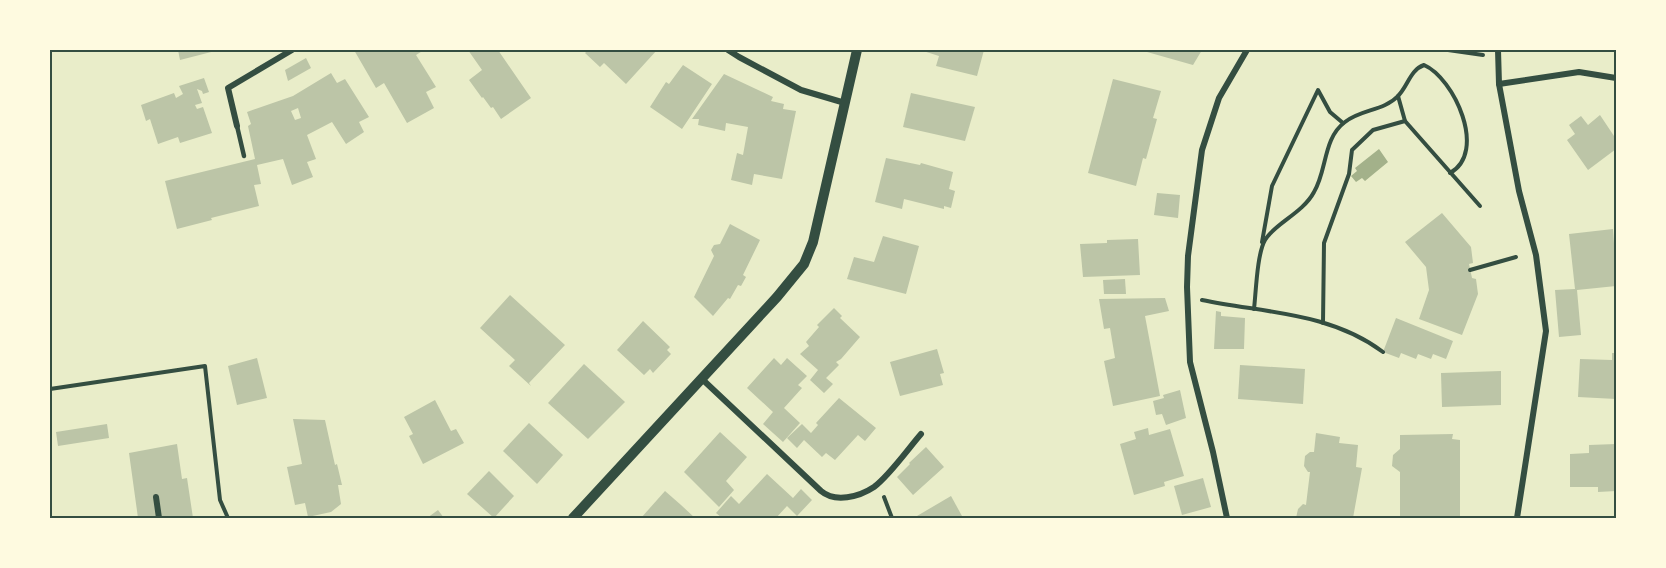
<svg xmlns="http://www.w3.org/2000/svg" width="1666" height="568" viewBox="0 0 1666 568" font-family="'Open Sans',sans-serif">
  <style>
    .water { fill: #a3b18a }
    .building { fill: #bcc5a7; fill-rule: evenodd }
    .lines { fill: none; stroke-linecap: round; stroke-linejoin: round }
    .path { stroke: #344e41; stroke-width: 4 }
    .service { stroke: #344e41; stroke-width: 4.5 }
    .minor { stroke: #344e41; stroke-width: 6 }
    .tertiary { stroke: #344e41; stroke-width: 10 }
    .neatline { fill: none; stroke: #344e41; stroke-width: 2 }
  </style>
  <rect width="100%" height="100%" fill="#e9edc9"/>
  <!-- water -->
  <path class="water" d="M1379 149 1388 162 1365 181 1362 178 1356 182 1351 176 1357 171 1355 168Z"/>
  <!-- building -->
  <g class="building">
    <path d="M178 50H219L180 60Z"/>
    <path d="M354 50H424L416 55 436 87 426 92 434 108 407 123 384 83 376 88Z"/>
    <path d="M468 50H498L531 98 501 119 493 107 491 108 483 97 482 98 469 80 482 70Z"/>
    <path d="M588 50H657L626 84 604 63 600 67 585 53Z"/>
    <path d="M920 50H984L977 76 936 66 939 56Z"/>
    <path d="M1140 50H1202L1193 65Z"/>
    <path d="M306 58 311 68 288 81 285 70Z"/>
    <path d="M683 65 712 84 682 129 650 107 666 82 669 84Z"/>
    <path d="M331 73 337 83 345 79 369 117 359 122 364 132 346 144 332 122 307 135 316 159 307 162 313 177 292 185 283 159 257 165 261 184 254 185 259 206 211 218 212 220 177 229 165 181 255 159 248 126 251 124 247 112 293 96ZM298 108 301 118 295 120 291 111Z"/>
    <path d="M724 74 773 97 771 101 784 104 783 109 796 111 782 179 754 174 752 185 731 180 737 153 743 155 748 127 726 123 725 131 698 125 699 119H692Z"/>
    <path d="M204 78 209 92 203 94 202 91 197 89 202 103 195 105 197 109 203 107 212 133 180 143 178 137 158 144 150 119 146 121 141 105 174 93 176 98 183 94 179 86Z"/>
    <path d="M1113 79 1161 91 1153 118 1157 119 1146 159 1143 158 1136 186 1088 173Z"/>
    <path d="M911 93 975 107 965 141 903 127Z"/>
    <path d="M1600 115 1616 139V149L1588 170 1567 140 1575 134 1569 125 1581 116 1588 125Z"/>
    <path d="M886 158 920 165 921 163 953 172 949 189 955 191 951 208 944 206V209L904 199 902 209 875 202Z"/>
    <path d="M1157 193 1180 195 1178 218 1154 215Z"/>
    <path d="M1442 213 1471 247 1473 263 1469 264 1472 278 1476 279 1478 294 1462 335 1419 319 1429 290 1426 267 1405 242Z"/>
    <path d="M730 224 760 240 743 275 746 277 741 286 738 285 730 299 728 298 713 316 694 297 714 256 711 250 714 245 720 244Z"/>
    <path d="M1613 229 1614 243H1616V286L1577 290 1581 335 1559 337 1555 290 1575 289 1569 234Z"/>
    <path d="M883 236 919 246 906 294 847 279 854 257 874 262Z"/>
    <path d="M1138 239 1140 275 1083 277 1080 244 1107 243V240Z"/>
    <path d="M1125 279 1126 294H1104L1103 280Z"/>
    <path d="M510 295 565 345 529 383 531 386 509 366 515 360 480 328Z"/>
    <path d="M1165 298 1169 311 1145 316 1160 396 1113 406 1104 361 1115 358 1110 328 1104 329 1099 299Z"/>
    <path d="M834 308 842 316 840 318 860 337 841 359 836 362 839 365 826 378 833 384 824 393 810 380 818 370 800 354 809 346 806 342 819 327 817 325Z"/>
    <path d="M1216 311 1221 312V316L1245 318 1244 349H1214Z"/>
    <path d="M1396 318 1453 341 1446 359 1433 354 1431 359 1418 354 1416 359 1401 353 1399 358 1383 352Z"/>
    <path d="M643 321 670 347 667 350 671 354 653 373 650 369 644 375 617 350Z"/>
    <path d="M937 349 944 373 940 374 943 385 900 396 890 362Z"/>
    <path d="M1612 353H1616V399L1578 397 1580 359 1612 360Z"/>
    <path d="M257 358 267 398 237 405 228 366Z"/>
    <path d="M774 358 781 365 787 358 807 376 798 385 802 388 784 408 800 423 783 442 763 424 773 412 747 388Z"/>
    <path d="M584 364 625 402 588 439 548 403Z"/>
    <path d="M1240 365 1305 369 1303 404 1238 399Z"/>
    <path d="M1501 371V405L1442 407 1441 373Z"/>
    <path d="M1180 390 1186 418 1166 425 1162 414 1156 415 1153 401 1164 398 1163 395Z"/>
    <path d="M839 398 876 428 865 441 858 435 835 460 826 453 822 457 804 440 797 448 787 438 802 424 811 433 818 425 816 423Z"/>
    <path d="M435 400 451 431 456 429 464 443 423 464 409 436 413 434 404 417Z"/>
    <path d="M293 419 325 420 335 465 337 464 342 485H338L341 504 331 512 308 517 305 503 295 505 287 467 302 464Z"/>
    <path d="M529 423 563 455 537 484 503 451Z"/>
    <path d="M107 424 109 438 58 446 56 432Z"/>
    <path d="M1148 428 1149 435 1170 429 1184 476 1164 482 1165 486 1134 495 1120 444 1136 439 1134 432Z"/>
    <path d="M720 432 747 457 726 481 734 490 719 507 684 472Z"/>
    <path d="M1316 433 1340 437 1339 443 1358 445 1356 467 1362 468 1353 518H1296L1298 509 1303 504 1306 505 1310 472H1308L1304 466 1305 456 1310 452H1314Z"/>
    <path d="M1453 434 1452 439 1460 440V518H1400V472L1392 466 1393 455 1400 449V435Z"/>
    <path d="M177 444 182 479 187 478 193 518H138L129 453Z"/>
    <path d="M1616 444V491L1598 492V487H1570V454L1589 453V445Z"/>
    <path d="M926 447 944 467 913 495 897 477 910 464 909 463Z"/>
    <path d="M489 471 514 496 494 518 467 494Z"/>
    <path d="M767 474 793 498 801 489 812 500 797 516 787 506 776 518H722L716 513 731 496 739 504Z"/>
    <path d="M1203 478 1211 507 1182 515 1174 486Z"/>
    <path d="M665 491 681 505 695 518H641Z"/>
    <path d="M951 496 962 516 960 518H919L917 516Z"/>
    <path d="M438 510 444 518H427Z"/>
  </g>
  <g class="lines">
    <!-- path -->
    <g class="path">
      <path d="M1448 50 1483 55"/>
      <path d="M1398 96 1405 121 1480 206"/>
      <path d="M1262 242 1272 186 1318 90 1330 112 1343 123"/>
      <path d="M1470 270 1516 257"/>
      <path d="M1202 300C1264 313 1330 312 1383 352"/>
      <path d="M1254 309C1256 292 1257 254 1265 240 1274 224 1303 213 1314 192 1327 171 1323 138 1345 122 1361 109 1384 111 1398 96 1408 86 1410 70 1424 65 1454 78 1488 152 1450 173"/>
      <path d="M1323 323 1324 243 1349 174 1352 150 1373 130 1405 121"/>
      <path d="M50 389 205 366 220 500 228 518"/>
      <path d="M884 497 892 518"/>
    </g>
    <!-- service -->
    <path class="service" d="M237 126 244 156"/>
    <!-- minor -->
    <g class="minor">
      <path d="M728 50 739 57 801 90 845 103"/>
      <path d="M1498 50 1499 84 1519 191 1536 255 1546 331 1517 518"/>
      <path d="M1499 84 1579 72 1616 78"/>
      <path d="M237 126 228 88 292 50"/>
      <path d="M702 379 821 491C835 503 859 497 874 487 889 476 908 449 921 434"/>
      <path d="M156 497 159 518"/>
      <path d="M1227 518 1213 452 1190 362 1187 287 1188 256 1202 150 1219 98 1247 50"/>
    </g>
    <!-- tertiary -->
    <path class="tertiary" d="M573 518 777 297 804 264 813 242 857 50"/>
  </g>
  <!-- border -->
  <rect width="1666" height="568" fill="none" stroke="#fefae0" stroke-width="102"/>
  <rect x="51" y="51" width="1564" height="466" class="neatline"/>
</svg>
